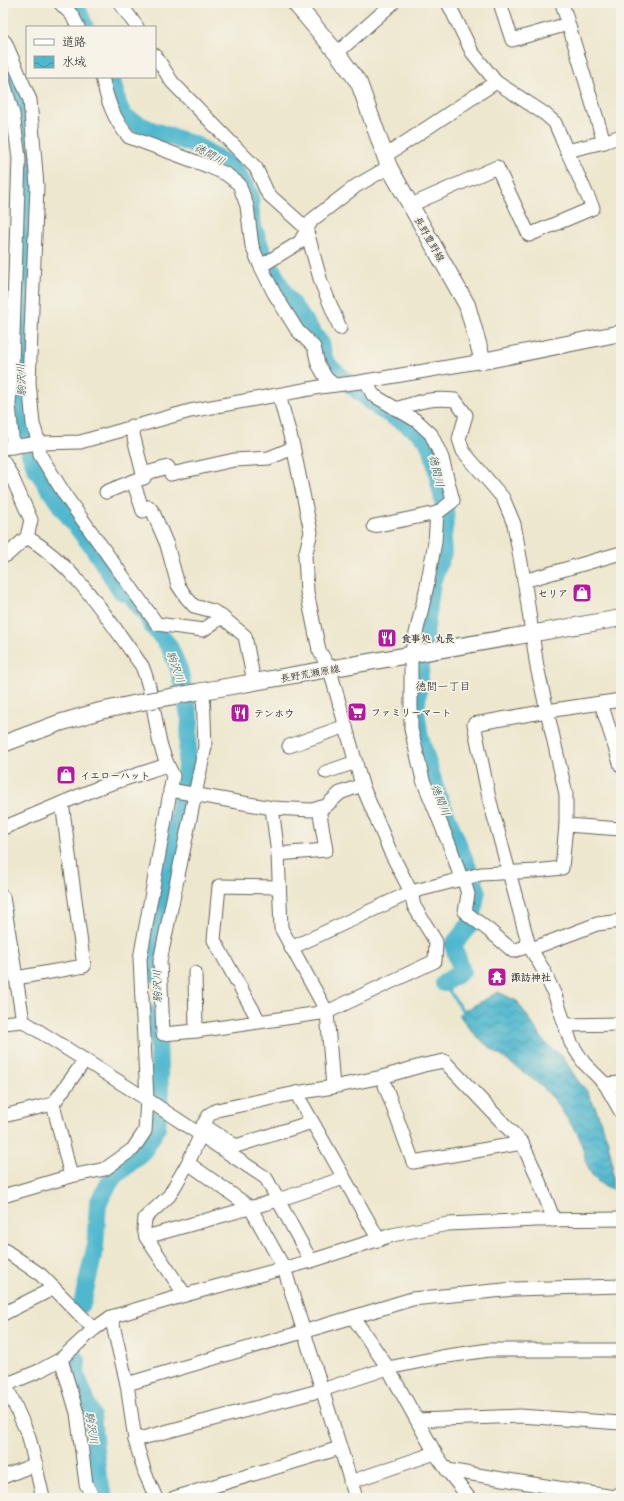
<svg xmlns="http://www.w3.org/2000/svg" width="624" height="1501" viewBox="0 0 624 1501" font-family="Kalam,'Klee One',sans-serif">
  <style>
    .water { fill: url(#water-waves); stroke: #366a75 }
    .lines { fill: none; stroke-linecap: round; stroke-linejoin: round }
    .stream { stroke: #50b8ce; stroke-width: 3 }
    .river { stroke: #50b8ce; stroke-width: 18 }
    .minor-casing { stroke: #65635a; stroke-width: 15 }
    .major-casing { stroke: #65635a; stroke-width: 18 }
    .minor { stroke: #fff; stroke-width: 13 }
    .major { stroke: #fff; stroke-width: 16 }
    .major-bridge-casing { stroke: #65635a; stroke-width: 18; stroke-linecap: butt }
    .major-bridge { stroke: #fff; stroke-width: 16 }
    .labels { text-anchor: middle; stroke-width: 3.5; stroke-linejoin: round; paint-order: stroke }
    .street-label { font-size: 10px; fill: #1c1c1c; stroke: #f7f3e8 }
    .poi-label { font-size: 10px; font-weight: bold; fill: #1c1c1c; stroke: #f7f3e8; text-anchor: start }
    .water-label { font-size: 11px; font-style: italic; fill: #315a63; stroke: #f7f3e8 }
    .neighbourhood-label { font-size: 11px; fill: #1c1c1c; stroke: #f7f3e8 }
  </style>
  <defs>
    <pattern id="water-waves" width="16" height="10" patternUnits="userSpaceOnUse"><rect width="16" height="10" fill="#50b8ce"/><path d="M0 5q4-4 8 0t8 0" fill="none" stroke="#4295a6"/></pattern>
  </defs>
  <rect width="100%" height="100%" fill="#f7f3e8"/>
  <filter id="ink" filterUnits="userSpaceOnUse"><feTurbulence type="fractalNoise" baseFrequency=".025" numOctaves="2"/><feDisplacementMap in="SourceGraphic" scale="8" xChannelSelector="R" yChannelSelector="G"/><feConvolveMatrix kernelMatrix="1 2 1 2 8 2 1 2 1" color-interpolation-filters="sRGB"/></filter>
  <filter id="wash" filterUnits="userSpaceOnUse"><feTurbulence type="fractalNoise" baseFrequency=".012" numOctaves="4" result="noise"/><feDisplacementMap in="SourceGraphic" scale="16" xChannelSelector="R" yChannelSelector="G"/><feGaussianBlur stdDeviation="0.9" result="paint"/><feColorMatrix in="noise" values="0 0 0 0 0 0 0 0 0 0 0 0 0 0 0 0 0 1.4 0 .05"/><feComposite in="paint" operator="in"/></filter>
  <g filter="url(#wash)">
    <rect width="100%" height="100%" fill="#ede7cd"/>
    <!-- water -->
    <path class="water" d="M498 992 517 1001 546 1044 562 1056 578 1081 586 1090 596 1109 607 1138 612 1161V1188H607C582 1173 588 1158 578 1134 576 1130 572 1126 569 1122 564 1115 560 1106 554 1099 527 1068 480 1050 459 1014Z"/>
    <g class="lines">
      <!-- stream -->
      <g class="stream">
        <path d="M444 983 465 1015"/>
        <path d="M612 1188 621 1196"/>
      </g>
      <!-- river -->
      <g class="river">
        <path d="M73 3 78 10 85 27"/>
        <path d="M3 55 17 92 24 124 28 159 22 291 23 331 19 384 26 425 29 451 36 469 63 509 94 549 121 591 130 594 147 616 151 624 169 646 179 669 190 720 185 776 179 812 156 941 157 974"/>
        <path d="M111 77 119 107 125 118 149 129 195 145 233 167 250 195 251 221 262 251 286 296 321 344 324 359 332 369 380 409 415 429 426 438 433 453 446 515 442 542 443 553 432 582 422 656 416 711 420 737 436 790 477 890 471 923 453 945 462 971 444 983"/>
        <path d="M82 1304 95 1248 98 1203 111 1180 144 1150 157 1128 160 1093 157 1013"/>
        <path d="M77 1360 76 1374 92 1416 98 1477 104 1498"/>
      </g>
    </g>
  </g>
  <g filter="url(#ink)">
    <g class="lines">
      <!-- minor casing -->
      <g class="minor-casing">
        <g id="minor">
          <path d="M60 3 72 15 78 27"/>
          <path d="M120 3 137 27"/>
          <path d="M448 3 472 52 496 82"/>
          <path d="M500 3 512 40 568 24"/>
          <path d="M562 3 604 142 621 136"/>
          <path d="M3 40 5 42 30 100 37 186 29 382 33 424 39 443 40 455 67 498 157 624 203 630 222 617 245 636 254 682"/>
          <path d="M337 53 393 3"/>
          <path d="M155 55 172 82 256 168 268 194 306 228 321 282 340 328"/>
          <path d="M102 77C107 99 113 119 129 137L210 167 226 174 239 184 247 206 252 246 260 265 274 293 297 330 314 347 318 364 326 378 334 385"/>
          <path d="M3 80 13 114 19 158 12 365 9 404 13 447"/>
          <path d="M385 156 496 82 545 114 555 123 567 151"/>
          <path d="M411 205 497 167 529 235 593 208 567 151 604 142"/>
          <path d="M261 266 300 242 312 220 356 186 389 167"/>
          <path d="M366 381 373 395 417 421 431 434 442 458 453 501 437 513 435 542 427 586 411 655V729L423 780 451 849 461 878 465 884 468 894 465 912 491 932 513 951 529 946"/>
          <path d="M131 426 144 478 133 481 143 511 149 507 153 512 167 545 178 585 186 597 194 606 213 611 222 617"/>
          <path d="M3 448 39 443 80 442 190 411 320 387 360 382 483 361"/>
          <path d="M3 461 11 475 31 520 27 537 7 555 3 556"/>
          <path d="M143 474 168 467 171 474 234 460 269 458 293 448"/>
          <path d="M106 492 133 481"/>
          <path d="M374 526 437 513"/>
          <path d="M27 537C77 567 109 621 142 666 152 690 154 714 159 739 162 752 167 764 173 776L140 959 147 1099 145 1131 133 1149 105 1169 71 1176"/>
          <path d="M524 581 621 553"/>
          <path d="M203 691 205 747 160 961 163 1034 196 1031 327 1012 435 961 436 942 414 906 411 892 390 851 362 785 330 670 319 650 307 592 305 556 311 532 293 446 279 395"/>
          <path d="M621 700 547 711 474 724 489 798 529 946 544 971 556 998 571 1043 584 1063 605 1084 621 1083"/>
          <path d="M601 703 621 766"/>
          <path d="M289 746 346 726"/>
          <path d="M326 772 356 762"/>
          <path d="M170 790 272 808 312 810 326 806 340 793 362 785"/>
          <path d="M272 808 278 854 281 928 327 1012 333 1087"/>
          <path d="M566 825 621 829"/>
          <path d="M3 828 100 787 167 765"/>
          <path d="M278 854 326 850 319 808"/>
          <path d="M3 897 23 1021"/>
          <path d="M291 948 411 892 481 874 536 871 562 868 566 825V794L537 667 525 585 514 524 503 498 463 451 459 439 466 415 455 400C432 397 418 402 396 409"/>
          <path d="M531 949 597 924 621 921"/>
          <path d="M195 973 196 1031"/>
          <path d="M16 978 84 966 62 803"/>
          <path d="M259 1021 214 940 219 886 279 887"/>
          <path d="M3 1023 23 1021 151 1102 266 1178 311 1261"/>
          <path d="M566 1025 621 1024"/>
          <path d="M382 1077 413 1162 522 1143"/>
          <path d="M605 1084 621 1112"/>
          <path d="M296 1093 379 1240"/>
          <path d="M3 1116 53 1104 85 1060"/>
          <path d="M203 1125 236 1146 312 1122"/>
          <path d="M188 1163 250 1207 284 1268 356 1498"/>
          <path d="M3 1196 71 1176 53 1104"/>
          <path d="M146 1237 278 1200 344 1178"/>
          <path d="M3 1249 41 1275 94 1329"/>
          <path d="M185 1295 146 1237 144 1229 145 1218 169 1196 188 1163 201 1134 203 1125 210 1114 217 1110 296 1093 333 1087 382 1077 424 1065 444 1061 522 1143 535 1171 554 1220"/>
          <path d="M3 1314 54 1288"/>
          <path d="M111 1317 127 1384 135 1440 145 1473 156 1498"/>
          <path d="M61 1359 77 1413 86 1484 93 1498"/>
          <path d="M5 1383 29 1437 43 1498"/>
          <path d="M3 1384 15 1381 39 1371 61 1359 94 1329 111 1317 185 1295 311 1261 392 1235 448 1224 536 1220 621 1219"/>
          <path d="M127 1384 353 1317"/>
          <path d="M417 1420 520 1416 621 1423"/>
          <path d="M135 1440 322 1390 388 1368 441 1357 489 1350H621"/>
          <path d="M447 1470 614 1497 621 1492"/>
          <path d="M3 1477 36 1464"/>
          <path d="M350 1482 435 1453"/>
          <path d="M174 1498 340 1448"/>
          <path d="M469 1498 447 1470 435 1453 388 1368 353 1317 412 1299 514 1289 621 1286"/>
        </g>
      </g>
      <!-- major casing -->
      <g class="major-casing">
        <g id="major">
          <path d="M295 3 337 53 359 83 389 167 467 305 483 361 621 333"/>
          <path d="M197 692 621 618"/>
          <path d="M3 744 59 723 100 711 147 701"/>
        </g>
      </g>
      <!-- minor -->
      <use href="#minor" class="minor"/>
      <!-- major -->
      <use href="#major" class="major"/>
      <!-- major-bridge casing -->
      <g class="major-bridge-casing">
        <path id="major-bridge" d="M147 701 197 692"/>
      </g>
      <!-- major-bridge -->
      <use href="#major-bridge" class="major-bridge"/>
    </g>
  </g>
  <!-- icons -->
  <defs>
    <g id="shop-square" transform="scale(1)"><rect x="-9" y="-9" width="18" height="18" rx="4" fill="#b5179e" stroke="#f7f3e8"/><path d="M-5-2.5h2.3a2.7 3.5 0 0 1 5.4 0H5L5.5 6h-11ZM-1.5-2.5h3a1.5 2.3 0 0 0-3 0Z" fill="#fff"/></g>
    <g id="restaurant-square" transform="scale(1)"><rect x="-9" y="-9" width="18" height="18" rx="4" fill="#b5179e" stroke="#f7f3e8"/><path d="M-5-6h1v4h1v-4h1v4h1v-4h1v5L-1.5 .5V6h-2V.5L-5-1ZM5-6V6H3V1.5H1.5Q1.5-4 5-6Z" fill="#fff"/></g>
    <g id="supermarket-square" transform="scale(1)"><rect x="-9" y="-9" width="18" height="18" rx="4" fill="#b5179e" stroke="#f7f3e8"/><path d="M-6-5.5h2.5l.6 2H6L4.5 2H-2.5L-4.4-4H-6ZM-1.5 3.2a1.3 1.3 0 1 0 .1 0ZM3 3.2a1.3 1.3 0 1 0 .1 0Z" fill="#fff"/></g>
    <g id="temple-square" transform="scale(1)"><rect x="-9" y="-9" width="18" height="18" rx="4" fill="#b5179e" stroke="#f7f3e8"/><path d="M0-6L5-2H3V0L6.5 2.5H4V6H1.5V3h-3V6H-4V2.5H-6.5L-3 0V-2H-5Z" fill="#fff"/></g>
  </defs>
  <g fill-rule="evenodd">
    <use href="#shop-square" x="582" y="593"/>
    <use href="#restaurant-square" x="387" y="638"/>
    <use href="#supermarket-square" x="357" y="712"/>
    <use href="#restaurant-square" x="240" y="713"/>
    <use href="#shop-square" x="66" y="775"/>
    <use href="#temple-square" x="497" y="977"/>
  </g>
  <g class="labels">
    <!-- street labels -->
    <g class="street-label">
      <text transform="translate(430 239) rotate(60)" y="4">長野豊野線</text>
      <text transform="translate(310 673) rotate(-10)" y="4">長野荒瀬原線</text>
    </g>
    <!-- poi labels -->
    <g class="poi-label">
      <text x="568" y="597" text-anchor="end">セリア</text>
      <text x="401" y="642">食事処 丸長</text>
      <text x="371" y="716">ファミリーマート</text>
      <text x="254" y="717">テンホウ</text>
      <text x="80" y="779">イエローハット</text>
      <text x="511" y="981">諏訪神社</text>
    </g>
    <!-- water labels -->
    <g class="water-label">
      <text transform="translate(210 154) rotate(29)" y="4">徳間川</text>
      <text transform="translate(21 380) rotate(-92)" y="4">駒沢川</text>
      <text transform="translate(437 471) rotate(77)" y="4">徳間川</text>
      <text transform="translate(176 667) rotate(71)" y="4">駒沢川</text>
      <text transform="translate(441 800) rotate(69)" y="4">徳間川</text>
      <text transform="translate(157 986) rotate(-91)" y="4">駒沢川</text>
      <text transform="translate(92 1428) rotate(81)" y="4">駒沢川</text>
    </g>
    <!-- neighbourhood labels -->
    <g class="neighbourhood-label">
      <text x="443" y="690">徳間一丁目</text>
    </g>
  </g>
  <!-- margin -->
  <rect width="624" height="1501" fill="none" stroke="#f7f3e8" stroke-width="16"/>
  <!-- legend -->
  <rect x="26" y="26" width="130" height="52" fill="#f7f3e8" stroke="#9f9d96"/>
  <rect x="34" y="39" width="20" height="6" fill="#ffffff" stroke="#9f9d96"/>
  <text x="62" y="46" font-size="12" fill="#1c1c1c">道路</text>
  <rect x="34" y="56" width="20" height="12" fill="url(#water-waves)" stroke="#9f9d96"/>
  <text x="62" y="66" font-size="12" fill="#1c1c1c">水域</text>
</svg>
